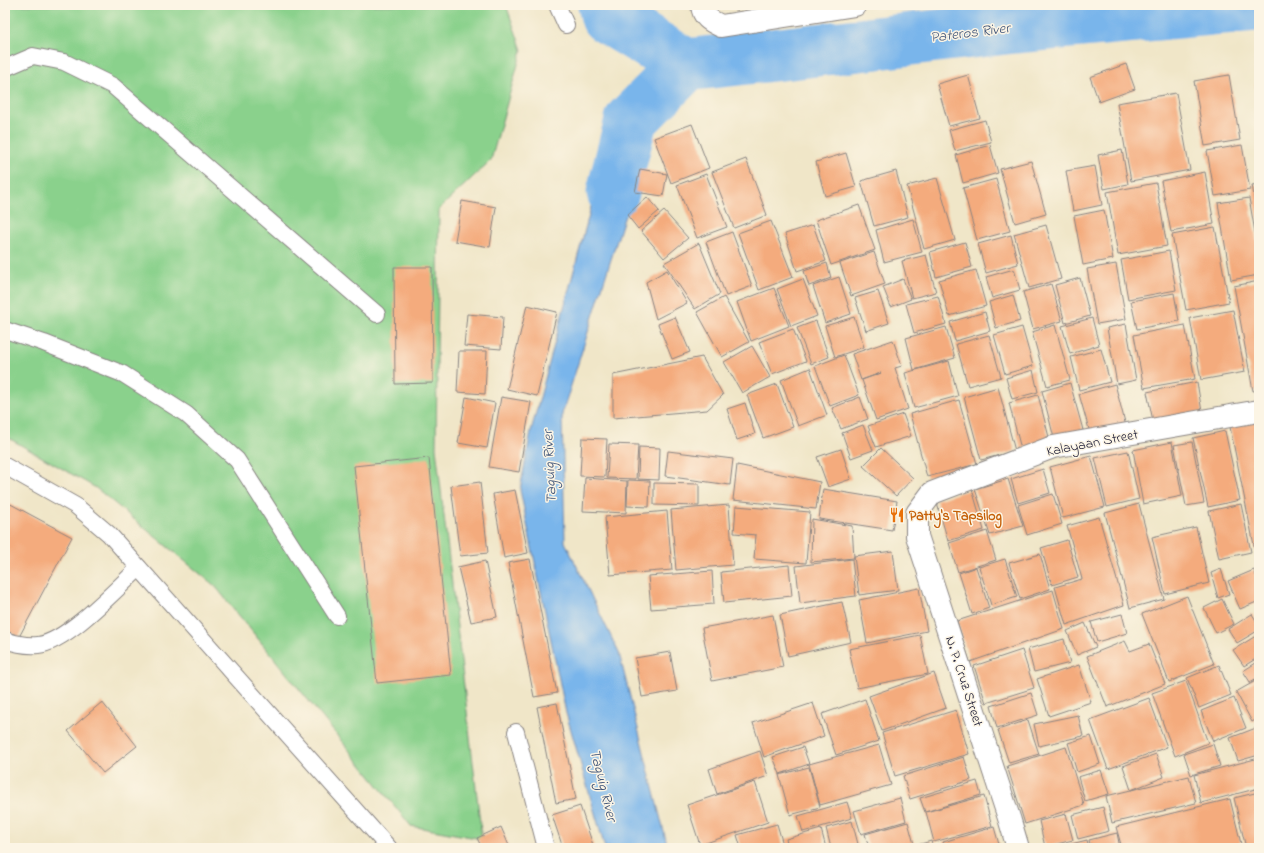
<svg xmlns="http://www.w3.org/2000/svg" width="1264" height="853" viewBox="0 0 1264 853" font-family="'Indie Flower',sans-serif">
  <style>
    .green { fill: #8ad18c; stroke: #567a64 }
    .water { fill: #79b5eb; stroke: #4e6c93 }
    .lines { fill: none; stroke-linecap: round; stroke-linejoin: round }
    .river { stroke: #79b5eb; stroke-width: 53 }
    .building { fill: #f4ab7d }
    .lane-casing { stroke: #898482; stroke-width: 18 }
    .street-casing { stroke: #898482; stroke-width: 24 }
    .lane { stroke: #fff; stroke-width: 16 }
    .street { stroke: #fff; stroke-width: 22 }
    .labels { text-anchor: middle; stroke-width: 3; stroke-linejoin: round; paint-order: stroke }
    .street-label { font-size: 14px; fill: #22223b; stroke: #fcf5e5 }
    .food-label { font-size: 14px; font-weight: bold; fill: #c56008; stroke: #fcf5e5; text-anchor: start }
    .water-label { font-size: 15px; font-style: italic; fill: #405579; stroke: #fcf5e5 }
  </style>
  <rect width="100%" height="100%" fill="#fcf5e5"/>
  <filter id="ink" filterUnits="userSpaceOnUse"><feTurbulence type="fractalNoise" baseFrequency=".025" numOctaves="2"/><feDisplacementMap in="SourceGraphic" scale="8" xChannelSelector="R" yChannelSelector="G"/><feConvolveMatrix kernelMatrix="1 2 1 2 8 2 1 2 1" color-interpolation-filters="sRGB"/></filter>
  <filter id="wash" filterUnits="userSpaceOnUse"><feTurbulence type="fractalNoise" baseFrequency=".012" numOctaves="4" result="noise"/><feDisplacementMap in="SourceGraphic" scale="16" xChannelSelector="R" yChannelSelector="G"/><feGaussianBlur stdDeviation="0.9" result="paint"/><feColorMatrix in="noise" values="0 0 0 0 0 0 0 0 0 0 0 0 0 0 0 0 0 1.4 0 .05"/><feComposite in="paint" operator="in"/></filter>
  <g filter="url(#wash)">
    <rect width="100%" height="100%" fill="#f0e6c8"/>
    <!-- green -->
    <path class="green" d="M5 5H506L522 50 491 160 439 209 436 448 482 839 411 826 215 586 96 488 5 436Z"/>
    <!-- water -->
    <path class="water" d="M631 120 651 136 639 171 562 414 565 542 619 653 668 848H605L566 713 520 490 531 431 614 121Z"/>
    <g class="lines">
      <!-- river -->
      <g class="river">
        <path d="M604 5 607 17 686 65"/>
        <path d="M686 65 1015 27 1255 5"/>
        <path d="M613 192 631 120 686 65"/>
      </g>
    </g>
    <g id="blocks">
      <!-- building -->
      <g class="building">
        <path d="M1126 64 1135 89 1099 102 1090 77Z"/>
        <path d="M968 75 980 118 949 126 937 84Z"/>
        <path d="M1229 75 1240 140 1205 146 1194 81Z"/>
        <path d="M1259 83V108H1258L1255 84Z"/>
        <path d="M1176 93 1190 170 1131 181 1117 103Z"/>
        <path d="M985 120 991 142 955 151 949 130Z"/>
        <path d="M692 124 709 168 671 183 654 138Z"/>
        <path d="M990 145 998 173 963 183 956 155Z"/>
        <path d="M1242 145 1250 190 1215 196 1207 151Z"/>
        <path d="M1122 150 1128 184 1104 189 1098 155Z"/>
        <path d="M846 153 856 187 825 196 816 162Z"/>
        <path d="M746 159 767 215 734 228 712 172Z"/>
        <path d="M1031 161 1046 214 1015 223 1000 169Z"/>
        <path d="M1095 166 1102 205 1073 211 1066 171Z"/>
        <path d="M640 169 667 174 663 196 635 192Z"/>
        <path d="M896 171 908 217 874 226 861 181Z"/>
        <path d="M1205 172 1214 224 1171 232 1161 181Z"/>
        <path d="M706 174 727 227 697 238 677 185Z"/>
        <path d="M937 178 955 240 924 249 907 186Z"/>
        <path d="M996 179 1010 231 977 240 963 188Z"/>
        <path d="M1156 183 1167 246 1118 255 1107 192Z"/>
        <path d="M1259 184V219H1258L1252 185Z"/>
        <path d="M647 197 659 211 638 229 627 215Z"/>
        <path d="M1249 198 1259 255V275L1231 280 1218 203Z"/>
        <path d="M462 201 496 207 490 247 455 241Z"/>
        <path d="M859 205 875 250 831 265 816 220Z"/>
        <path d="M1104 210 1113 259 1083 265 1074 216Z"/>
        <path d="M664 211 688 238 664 258 641 231Z"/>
        <path d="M913 219 922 252 884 262 876 230Z"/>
        <path d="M771 221 793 277 759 290 738 233Z"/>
        <path d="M813 225 826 261 797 271 785 234Z"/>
        <path d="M1046 225 1061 279 1029 288 1014 234Z"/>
        <path d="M1215 227 1229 302 1186 310 1172 235Z"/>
        <path d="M732 232 752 286 726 296 706 242Z"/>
        <path d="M1011 235 1018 264 986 273 978 244Z"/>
        <path d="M965 242 972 267 936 277 930 252Z"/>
        <path d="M699 243 720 294 695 309 664 263Z"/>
        <path d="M1169 251 1176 290 1128 299 1121 260Z"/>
        <path d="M874 252 885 284 851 296 840 263Z"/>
        <path d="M926 255 936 292 912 298 902 261Z"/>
        <path d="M827 263 831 278 809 286 804 271Z"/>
        <path d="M1116 264 1126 319 1097 324 1087 269Z"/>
        <path d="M394 267H432L433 383 395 384Z"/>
        <path d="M1014 269 1020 290 992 298 986 277Z"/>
        <path d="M667 270 687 303 656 319 646 282Z"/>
        <path d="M976 270 986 306 949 316 939 280Z"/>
        <path d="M839 277 851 314 825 323 813 286Z"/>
        <path d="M1080 278 1090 316 1065 323 1055 285Z"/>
        <path d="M803 279 817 316 791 326 777 289Z"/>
        <path d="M903 279 911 299 891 307 883 287Z"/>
        <path d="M1259 281V390L1253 391 1234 286Z"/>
        <path d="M1051 284 1062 321 1033 329 1023 292Z"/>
        <path d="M774 288 789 326 751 341 737 302Z"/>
        <path d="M878 291 889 323 866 331 855 298Z"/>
        <path d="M1174 293 1179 321 1137 329 1131 301Z"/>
        <path d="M1013 295 1020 321 996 328 989 302Z"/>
        <path d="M938 296 946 324 914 333 906 304Z"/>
        <path d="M724 297 749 342 722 357 697 312Z"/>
        <path d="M527 305 557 312 537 396 507 389Z"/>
        <path d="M1233 310 1245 372 1201 380 1190 318Z"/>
        <path d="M985 312 990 331 955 341 950 322Z"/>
        <path d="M467 314 503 317 501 349 464 346Z"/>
        <path d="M675 317 690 352 672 359 658 324Z"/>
        <path d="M854 317 864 347 835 357 825 326Z"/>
        <path d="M1092 318 1099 345 1070 354 1062 326Z"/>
        <path d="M816 321 829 357 811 364 797 328Z"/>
        <path d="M1126 324 1136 380 1117 384 1107 328Z"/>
        <path d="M1055 325 1070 380 1047 386 1032 332Z"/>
        <path d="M1185 325 1195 379 1144 388 1134 335Z"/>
        <path d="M946 327 955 358 914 370 906 338Z"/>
        <path d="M1022 327 1033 366 1005 374 994 335Z"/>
        <path d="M793 329 806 361 772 374 759 342Z"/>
        <path d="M989 335 1001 377 968 386 956 344Z"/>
        <path d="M893 340 902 366 895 368 908 409 876 420 862 380 881 373 861 380 852 354Z"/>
        <path d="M752 346 770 377 742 393 724 362Z"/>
        <path d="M1101 349 1110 382 1079 390 1071 357Z"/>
        <path d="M459 351H487L485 394 457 392Z"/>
        <path d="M844 355 859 395 830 406 815 366Z"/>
        <path d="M702 357 723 395 707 410 613 418V375Z"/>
        <path d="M949 361 958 396 914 408 905 373Z"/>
        <path d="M810 368 827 415 798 426 781 380Z"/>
        <path d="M1033 370 1038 392 1012 399 1006 378Z"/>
        <path d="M1197 382 1202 412 1153 421 1147 392Z"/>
        <path d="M1070 383 1083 430 1054 438 1042 391Z"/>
        <path d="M777 384 793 427 763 438 747 395Z"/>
        <path d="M1115 384 1127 430 1092 440 1079 394Z"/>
        <path d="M998 387 1015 451 981 460 964 397Z"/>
        <path d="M1038 395 1050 441 1021 449 1009 403Z"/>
        <path d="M466 397 495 403 487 448 458 443Z"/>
        <path d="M501 397 531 402 519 472 489 467Z"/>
        <path d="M860 397 868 419 841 429 832 408Z"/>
        <path d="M959 400 977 464 927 477 910 414Z"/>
        <path d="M745 403 755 434 737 440 727 409Z"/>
        <path d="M903 414 911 436 876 447 868 426Z"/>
        <path d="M1259 421V549L1255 550 1230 427Z"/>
        <path d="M863 425 873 450 851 458 842 433Z"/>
        <path d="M1225 431 1240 500 1208 507 1193 438Z"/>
        <path d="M582 438 607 439 605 477 580 476Z"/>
        <path d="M1172 442 1182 496 1143 504 1133 450Z"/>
        <path d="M1192 442 1204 503 1186 506 1174 445Z"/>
        <path d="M609 444 638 445 636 479 607 478Z"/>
        <path d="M639 447 660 448 659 480 638 479Z"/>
        <path d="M881 448 913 478 896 496 863 466Z"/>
        <path d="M841 449 851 479 828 487 817 457Z"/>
        <path d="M668 451 733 459 730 485 665 476Z"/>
        <path d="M1128 451 1139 499 1107 507 1095 458Z"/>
        <path d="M1091 456 1105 507 1063 518 1050 467Z"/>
        <path d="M429 458 451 675 377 683 354 466Z"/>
        <path d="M737 465 820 482 816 509 733 500Z"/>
        <path d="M1043 469 1050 493 1018 503 1011 479Z"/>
        <path d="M585 478 627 481 626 513 583 511Z"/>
        <path d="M1008 479 1023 526 990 535 975 489Z"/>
        <path d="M628 480 650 481 649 507 627 506Z"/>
        <path d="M480 482 488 553 460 556 451 486Z"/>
        <path d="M654 483 699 484V506L654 505Z"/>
        <path d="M823 489 897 501 892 530 819 519Z"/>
        <path d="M972 489 984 530 948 541 936 500Z"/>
        <path d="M515 490 528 553 504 558 493 494Z"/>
        <path d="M1053 494 1062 524 1027 535 1018 505Z"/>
        <path d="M5 501 72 537 19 637 5 630Z"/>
        <path d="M1139 504 1164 599 1130 608 1105 513Z"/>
        <path d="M1241 504 1251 552 1219 559 1209 511Z"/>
        <path d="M729 505 733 565 676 570 671 510Z"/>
        <path d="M736 506 810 512 806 563 754 559 756 535 734 533Z"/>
        <path d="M667 511 672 570 610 575 605 517Z"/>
        <path d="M1099 517 1124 605 1066 625 1055 587 1082 579 1067 526Z"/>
        <path d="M812 519 852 526 854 558 811 562Z"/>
        <path d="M1196 527 1209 583 1165 594 1152 537Z"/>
        <path d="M987 531 996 560 958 572 949 543Z"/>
        <path d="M1067 540 1078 577 1052 585 1041 548Z"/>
        <path d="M893 551 898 590 859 595 854 556Z"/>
        <path d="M1040 554 1050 589 1020 599 1009 563Z"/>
        <path d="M530 559 557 693 534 697 508 563Z"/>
        <path d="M852 559 856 596 800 603 796 566Z"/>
        <path d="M1005 559 1017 597 991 605 979 567Z"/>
        <path d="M485 561 497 617 471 622 458 567Z"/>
        <path d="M789 565 792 596 724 603 721 572Z"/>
        <path d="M976 567 989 608 972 614 959 573Z"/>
        <path d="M1221 569 1229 594 1218 598 1211 573Z"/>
        <path d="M1254 570 1259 583V601L1240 609 1228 581Z"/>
        <path d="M712 571 714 604 651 609 648 576Z"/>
        <path d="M919 588 927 631 867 643 859 600Z"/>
        <path d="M1053 590 1064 629 970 662 957 621Z"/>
        <path d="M1187 596 1214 664 1169 682 1142 614Z"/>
        <path d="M1222 599 1234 624 1216 633 1204 608Z"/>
        <path d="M842 602 851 642 788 656 780 615Z"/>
        <path d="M1122 614 1127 633 1097 642 1091 622Z"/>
        <path d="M1252 614 1259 625V630L1237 643 1228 629Z"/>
        <path d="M773 615 783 667 712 681 702 628Z"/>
        <path d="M1085 623 1096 647 1077 655 1067 631Z"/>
        <path d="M1259 634V657L1244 666 1233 650Z"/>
        <path d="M920 635 928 674 857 688 849 649Z"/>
        <path d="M1064 639 1070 663 1034 672 1028 649Z"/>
        <path d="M1125 641 1130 651 1149 644 1165 684 1107 707 1087 656Z"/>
        <path d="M1022 650 1034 688 986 703 974 666Z"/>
        <path d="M670 652 677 691 642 697 635 658Z"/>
        <path d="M1259 661V677L1250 682 1243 671Z"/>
        <path d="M1079 665 1091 702 1049 716 1037 679Z"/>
        <path d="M1219 665 1231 695 1199 708 1187 678Z"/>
        <path d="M934 673 946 708 882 731 869 696Z"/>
        <path d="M1259 679V718L1252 722 1236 692Z"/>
        <path d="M1186 681 1208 743 1175 756 1152 693Z"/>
        <path d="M1031 693 1038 715 997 728 991 706Z"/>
        <path d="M1149 698 1167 747 1108 769 1090 720Z"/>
        <path d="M1234 698 1246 728 1213 741 1201 711Z"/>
        <path d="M865 699 879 741 836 755 822 714Z"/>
        <path d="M102 702 137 746 103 773 68 731Z"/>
        <path d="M557 703 576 799 556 803 537 707Z"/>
        <path d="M813 703 824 736 764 757 753 723Z"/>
        <path d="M956 710 969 754 895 776 882 733Z"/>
        <path d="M1078 715 1083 736 1039 746 1034 724Z"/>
        <path d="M1028 720 1039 754 1009 763 998 730Z"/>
        <path d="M1256 728 1259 734V755L1238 761 1230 738Z"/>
        <path d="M1091 736 1100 764 1077 772 1068 743Z"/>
        <path d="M1213 744 1220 766 1191 775 1184 754Z"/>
        <path d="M879 745 891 785 820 805 809 764Z"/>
        <path d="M803 747 809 764 780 774 773 757Z"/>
        <path d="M1066 747 1084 805 1025 824 1007 766Z"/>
        <path d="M760 751 768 776 717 794 709 769Z"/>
        <path d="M1156 754 1164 777 1131 790 1123 766Z"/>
        <path d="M964 757 971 780 910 799 903 776Z"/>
        <path d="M1259 758V788L1201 803 1194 775Z"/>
        <path d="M809 767 820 807 790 815 779 775Z"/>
        <path d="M1101 770 1109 794 1085 801 1078 777Z"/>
        <path d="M1189 776 1196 803 1112 823 1106 796Z"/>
        <path d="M977 781 981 795 925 812 920 798Z"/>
        <path d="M755 782 768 822 700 845 687 805Z"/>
        <path d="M1259 792V848H1246L1234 798Z"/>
        <path d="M984 796 992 826 934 842 926 812Z"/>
        <path d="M900 798 906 821 861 834 854 811Z"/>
        <path d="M1230 799 1242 848H1122L1116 827Z"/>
        <path d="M847 802 852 818 803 832 798 816Z"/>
        <path d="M580 806 594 848H563L552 815Z"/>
        <path d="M1103 807 1109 831 1078 839 1072 815Z"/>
        <path d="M1066 814 1073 840 1045 847 1039 821Z"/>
        <path d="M852 821 859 848H831L826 828Z"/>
        <path d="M908 822 914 844 900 848H869L865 834Z"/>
        <path d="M777 824 784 848H741L737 835Z"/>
        <path d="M501 827 510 848H482L477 838Z"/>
        <path d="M994 827 1000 848H945L943 842Z"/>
        <path d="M821 829 826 848H788L786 839Z"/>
        <path d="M1117 833 1120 848H1091L1089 840Z"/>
        <path d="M1087 840 1089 848H1059V847Z"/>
        <path d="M931 841 933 848H907Z"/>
      </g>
    </g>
  </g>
  <g filter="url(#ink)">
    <use href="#blocks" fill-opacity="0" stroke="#898482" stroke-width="1"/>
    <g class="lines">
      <!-- lane casing -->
      <g class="lane-casing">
        <g id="lane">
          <path d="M557 5 566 25"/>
          <path d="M5 68 33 56 64 62 113 86 377 314"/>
          <path d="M5 330 44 343 123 374 186 414 237 460 337 616"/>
          <path d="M5 466 76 506 109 534 389 848"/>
          <path d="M5 640C16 644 26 646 38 645 67 642 117 588 139 568"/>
          <path d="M516 732 546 848"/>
        </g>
      </g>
      <!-- street casing -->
      <g class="street-casing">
        <g id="street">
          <path d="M702 5C703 17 710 21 721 26L855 5"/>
          <path d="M1018 848 1010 821 917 536V513L932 493 1053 447 1259 411"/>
        </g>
      </g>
      <!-- lane -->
      <use href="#lane" class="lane"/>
      <!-- street -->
      <use href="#street" class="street"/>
    </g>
  </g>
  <!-- icons -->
  <defs>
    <g id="restaurant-bare" transform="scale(1.2)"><path d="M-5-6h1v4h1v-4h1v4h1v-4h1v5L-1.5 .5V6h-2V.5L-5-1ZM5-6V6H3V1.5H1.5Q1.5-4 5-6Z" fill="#e8710a" stroke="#fcf5e5" stroke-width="2.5" paint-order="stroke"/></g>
  </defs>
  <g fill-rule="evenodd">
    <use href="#restaurant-bare" x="897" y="515"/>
  </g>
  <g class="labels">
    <!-- street labels -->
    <g class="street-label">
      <text transform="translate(1092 442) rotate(-11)" y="5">Kalayaan Street</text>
      <text transform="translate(965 681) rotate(72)" y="5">N. P. Cruz Street</text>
    </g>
    <!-- food labels -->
    <g class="food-label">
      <text x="909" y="520">Patty's Tapsilog</text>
    </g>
    <!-- water labels -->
    <g class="water-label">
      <text transform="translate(970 32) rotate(-7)" y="5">Pateros River</text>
      <text transform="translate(549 467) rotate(-93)" y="5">Taguig River</text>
      <text transform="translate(604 785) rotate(76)" y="5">Taguig River</text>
    </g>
  </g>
  <!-- margin -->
  <rect width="1264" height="853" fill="none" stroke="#fcf5e5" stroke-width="20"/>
</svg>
